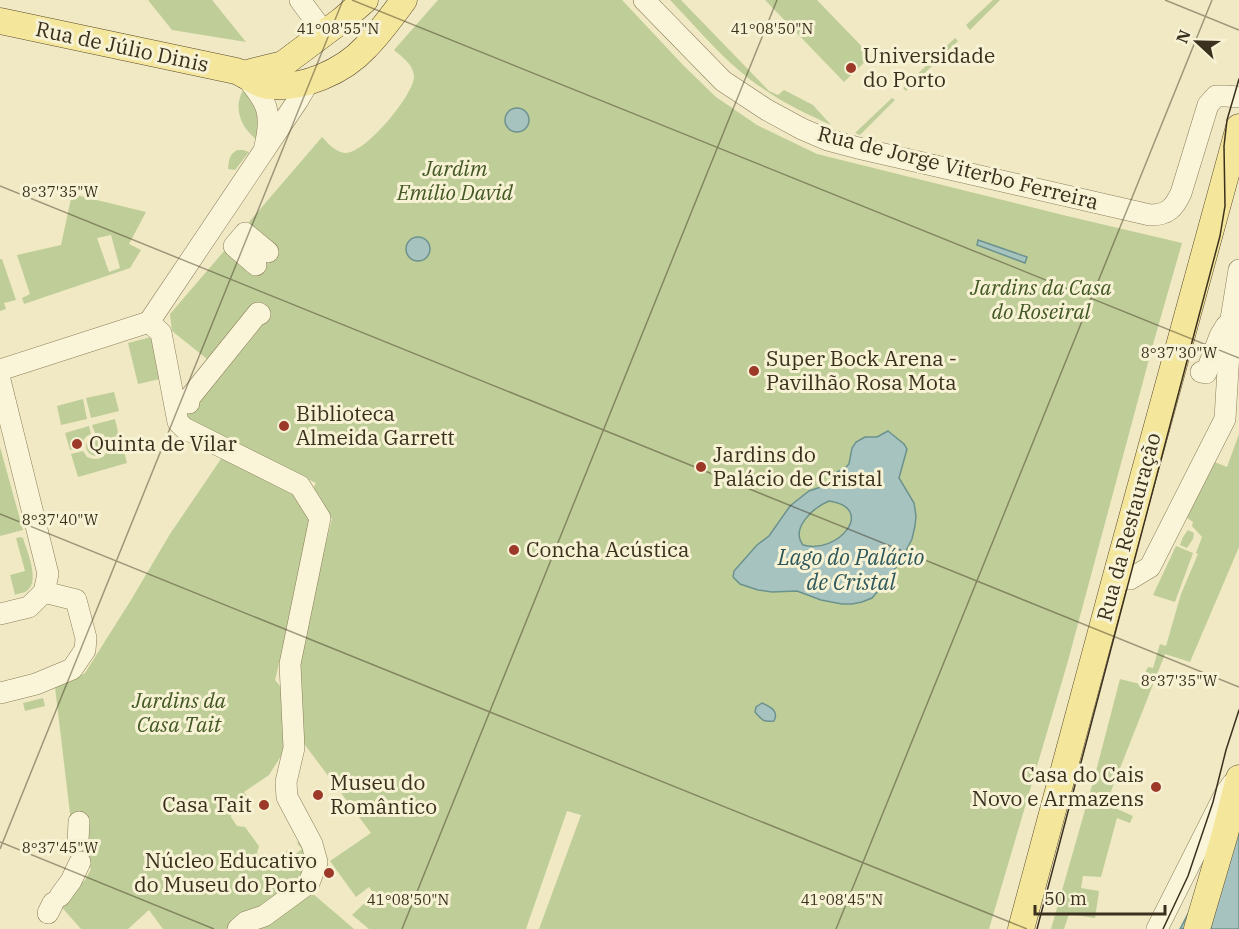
<svg xmlns="http://www.w3.org/2000/svg" width="1239" height="929" viewBox="0 0 1239 929" font-family="'IBM Plex Serif',serif">
  <style>
    .green { fill: #bfce98; fill-rule: evenodd }
    .water { fill: #a6c3bf; stroke: #6c928e; stroke-width: 1.5; fill-rule: evenodd }
    .lines { fill: none; stroke-linecap: round; stroke-linejoin: round }
    .minor-casing { stroke: #8b7c5a; stroke-width: 22 }
    .major-casing { stroke: #59492e; stroke-width: 27 }
    .minor { stroke: #faf5d8; stroke-width: 21 }
    .major { stroke: #f4e69b; stroke-width: 26 }
    .tram { stroke: #3b301e; stroke-width: 1.5 }
    .ticks { fill: none; stroke: #3b301e; stroke-width: 1.5; stroke-opacity: 0.45 }
    .poi-dot { fill: #9c3928; stroke: #f7f2d4; stroke-width: 2 }
    .labels { text-anchor: middle; stroke-width: 6; stroke-linejoin: round; paint-order: stroke }
    .street-label { font-size: 21px; fill: #3b301e; stroke: #f7f2d4 }
    .poi-label { font-size: 21px; fill: #3b301e; stroke: #f7f2d4; text-anchor: start }
    .park-label { font-size: 21px; font-style: italic; fill: #435824; stroke: #f7f2d4 }
    .water-label { font-size: 22px; font-style: italic; fill: #2d575b; stroke: #f7f2d4 }
    .ticks-label { font-size: 15px; text-anchor: middle; fill: #3b301e; stroke: #f7f2d4; stroke-width: 6; stroke-linejoin: round; paint-order: stroke }
  </style>
  <rect width="100%" height="100%" fill="#f0e9c4"/>
  <!-- green -->
  <g class="green">
    <path d="M148 0H212L246 42 172 30Z"/>
    <path d="M438 0H622L684 66 716 97 757 125 817 154 1067 216 1182 243 1152 348 1068 661 989 929H539L581 815 567 811 526 929H369L352 915 374 894 369 887 356 897 330 861 371 833 299 737 297 658 332 519 318 494 312 490 316 483 196 427 185 414 217 367 172 331 170 314 322 137C328 143 335 152 345 153 364 155 415 94 414 76 413 64 402 57 394 50Z"/>
    <path d="M670 0H681L769 91 778 95 784 90 813 105 831 125C809 115 785 104 765 90 728 66 700 31 670 0Z"/>
    <path d="M765 0H817L871 56 844 82Z"/>
    <path d="M993 0H1000L970 30 966 25Z"/>
    <path d="M955 38 958 41 906 91 903 88Z"/>
    <path d="M244 89 262 115 258 140C241 130 232 106 244 89Z"/>
    <path d="M892 98 895 100 860 135 855 133Z"/>
    <path d="M237 150H243L249 152 235 170 228 169C229 160 229 155 237 150Z"/>
    <path d="M72 194 146 212 129 244 141 250 130 268 24 304 22 298 30 294 17 255 61 245ZM111 235 120 268 109 272 97 238Z"/>
    <path d="M0 259H2L16 300 4 303 6 309 0 311Z"/>
    <path d="M151 337 160 379 138 384 128 343Z"/>
    <path d="M114 392 119 411 91 418 86 398Z"/>
    <path d="M83 399 87 419 61 425 57 406Z"/>
    <path d="M115 419 119 436 107 439 103 434 95 433 92 425Z"/>
    <path d="M89 426 91 434C85 436 82 440 83 447L70 450 65 433Z"/>
    <path d="M1239 434V547L1190 662 1165 654 1106 804 1133 816 1130 823 1117 818 1101 877 1083 876 1081 888 1099 891 1095 918 1069 914 1064 929H1051L1095 775 1120 679 1140 684 1148 667 1153 668 1160 644 1166 646 1181 594 1198 554 1196 553 1202 537 1192 526 1193 522 1183 515 1212 461 1227 467Z"/>
    <circle cx="96" cy="446" r="10"/>
    <path d="M121 440 127 463 78 477 71 454 83 451 87 457C99 462 109 457 108 443Z"/>
    <path d="M0 447 23 530 0 536Z"/>
    <path d="M223 456 293 489 310 517 312 531 275 680 286 693 289 755 283 753 269 775 244 792 248 798 233 809 231 817 237 826 245 827 259 846 257 853 263 861 270 862 288 850 293 856 302 849 297 843 306 838 309 871 231 929H163L149 910 128 929H81L58 903 85 880 91 869 85 861 82 822H71L55 687 69 682 85 673 131 600 170 534Z"/>
    <path d="M1188 530 1194 533 1193 539 1187 548 1180 545 1183 537Z"/>
    <path d="M20 537 23 538 24 541C28 554 41 584 25 592 23 593 16 594 15 595L10 575 25 571 16 538Z"/>
    <path d="M1176 546 1193 553 1175 602 1153 595Z"/>
    <path d="M43 698 45 706 25 711 23 703Z"/>
    <path d="M312 893 354 929H254Z"/>
  </g>
  <!-- water -->
  <g class="water">
    <circle cx="517" cy="120" r="12"/>
    <circle cx="418" cy="249" r="12"/>
    <path d="M978 240 1027 257 1025 263 977 245Z"/>
    <path d="M888 431 904 444 907 449 899 478 914 503 916 516 915 526 912 539 900 562 879 590 872 598 862 602 852 604H842L821 600 797 591 772 592 758 590 740 584 733 577 734 571 757 545 769 536 790 506 809 491 830 484 837 472 845 468 849 464 852 448 856 442 865 437H877ZM829 501C877 508 838 555 803 545 790 528 814 507 829 501Z"/>
    <path d="M762 703C771 707 779 711 774 721 763 722 763 721 755 712L756 707Z"/>
    <path d="M1239 817V929H1180Z"/>
  </g>
  <g class="lines">
    <!-- minor casing -->
    <g class="minor-casing">
      <g id="minor">
        <path d="M300 0 325 34"/>
        <path d="M644 0 723 81 767 110 802 129 828 140 862 149 1150 215C1168 215 1174 208 1181 193L1208 105 1216 96H1226L1239 97"/>
        <path d="M245 76C267 102 273 112 265 146"/>
        <path d="M256 265 234 246 245 233 268 252"/>
        <path d="M149 322 161 333 178 422 184 428 300 486 320 518 290 664 294 748 286 782 287 797 312 844 317 862 309 883 264 916 246 922 238 929"/>
        <path d="M149 322 298 100 309 81"/>
        <path d="M0 370 149 322"/>
        <path d="M1201 372 1206 373 1220 336 1226 326"/>
        <path d="M0 380 48 574 44 592 29 607 0 614"/>
        <path d="M189 403 187 401 258 313 260 314"/>
        <path d="M1116 576 1130 579 1150 567 1225 419 1231 319 1239 270"/>
        <path d="M0 693 36 684 72 669 85 650 86 638 76 600 44 592"/>
        <path d="M78 841 79 822"/>
        <path d="M60 896 71 881 80 862"/>
        <path d="M48 913 53 903"/>
        <path d="M1157 929 1225 794 1233 783"/>
      </g>
    </g>
    <!-- major casing -->
    <g class="major-casing">
      <g id="major">
        <path d="M0 21 236 71C247 75 259 86 269 86 303 89 343 72 366 47 380 33 392 16 404 0"/>
        <path d="M243 74 283 64 342 20 365 0"/>
        <path d="M1021 929 1116 576 1239 127"/>
        <path d="M1197 929 1225 834 1239 778"/>
      </g>
    </g>
    <!-- minor -->
    <use href="#minor" class="minor"/>
    <!-- major -->
    <use href="#major" class="major"/>
    <!-- tram -->
    <g class="tram">
      <path d="M1037 929 1220 236 1225 206 1224 146 1227 120 1239 79"/>
      <path d="M1163 929 1188 876 1213 802 1226 750 1239 710"/>
    </g>
  </g>
  <!-- ticks -->
  <path class="ticks" d="M352 0 1239 358M1165 0 1239 30M0 186 1239 687M0 514 1027 929M0 842 214 929M0 849 343 0M402 929 777 0M836 929 1212 0"/>
  <!-- markers -->
  <g class="poi-dot">
    <circle cx="851" cy="68" r="6"/>
    <circle cx="754" cy="371" r="6"/>
    <circle cx="284" cy="426" r="6"/>
    <circle cx="77" cy="444" r="6"/>
    <circle cx="701" cy="467" r="6"/>
    <circle cx="514" cy="550" r="6"/>
    <circle cx="1156" cy="787" r="6"/>
    <circle cx="318" cy="795" r="6"/>
    <circle cx="264" cy="805" r="6"/>
    <circle cx="329" cy="873" r="6"/>
  </g>
  <g class="labels">
    <!-- street labels -->
    <g class="street-label">
      <text transform="translate(122 47) rotate(12)" y="7">Rua de Júlio Dinis</text>
      <text transform="translate(958 168) rotate(14)" y="7">Rua de Jorge Viterbo Ferreira</text>
      <text transform="translate(1129 527) rotate(-75)" y="7">Rua da Restauração</text>
    </g>
    <!-- poi labels -->
    <g class="poi-label">
      <text x="863" y="63">Universidade<tspan x="863" dy="24">do Porto</tspan></text>
      <text x="766" y="366">Super Bock Arena -<tspan x="766" dy="24">Pavilhão Rosa Mota</tspan></text>
      <text x="296" y="421">Biblioteca<tspan x="296" dy="24">Almeida Garrett</tspan></text>
      <text x="89" y="451">Quinta de Vilar</text>
      <text x="713" y="462">Jardins do<tspan x="713" dy="24">Palácio de Cristal</tspan></text>
      <text x="526" y="557">Concha Acústica</text>
      <text x="1144" y="782" text-anchor="end">Casa do Cais<tspan x="1144" dy="24">Novo e Armazens</tspan></text>
      <text x="330" y="790">Museu do<tspan x="330" dy="24">Romântico</tspan></text>
      <text x="252" y="812" text-anchor="end">Casa Tait</text>
      <text x="317" y="868" text-anchor="end">Núcleo Educativo<tspan x="317" dy="24">do Museu do Porto</tspan></text>
    </g>
    <!-- park labels -->
    <g class="park-label">
      <text x="455" y="176">Jardim<tspan x="455" dy="24">Emílio David</tspan></text>
      <text x="1041" y="295">Jardins da Casa<tspan x="1041" dy="24">do Roseiral</tspan></text>
      <text x="179" y="708">Jardins da<tspan x="179" dy="24">Casa Tait</tspan></text>
    </g>
    <!-- water labels -->
    <g class="water-label">
      <text x="851" y="565">Lago do Palácio<tspan x="851" dy="25">de Cristal</tspan></text>
    </g>
  </g>
  <g class="ticks-label">
    <text x="338" y="34">41°08'55"N</text>
    <text x="772" y="34">41°08'50"N</text>
    <text x="60" y="197">8°37'35"W</text>
    <text x="1179" y="358">8°37'30"W</text>
    <text x="60" y="525">8°37'40"W</text>
    <text x="1179" y="686">8°37'35"W</text>
    <text x="60" y="853">8°37'45"W</text>
    <text x="408" y="905">41°08'50"N</text>
    <text x="842" y="905">41°08'45"N</text>
  </g>
  <!-- north arrow -->
  <g transform="translate(1197 42) rotate(292)" stroke="#f7f2d4" stroke-width="4.5" paint-order="stroke">
  <path d="M0-4.5L10 22L0 15L-10 22Z" fill="#3b301e"/>
  <text y="-9" font-size="16" font-weight="bold" text-anchor="middle" fill="#3b301e">N</text>
  </g>
  <!-- scale -->
  <path d="M1035 905v9h130v-9" fill="none" stroke="#3b301e" stroke-width="3"/>
  <text x="1044" y="905" font-size="18" fill="#3b301e" stroke="#f7f2d4" stroke-width="4.5" paint-order="stroke">50 m</text>
</svg>
